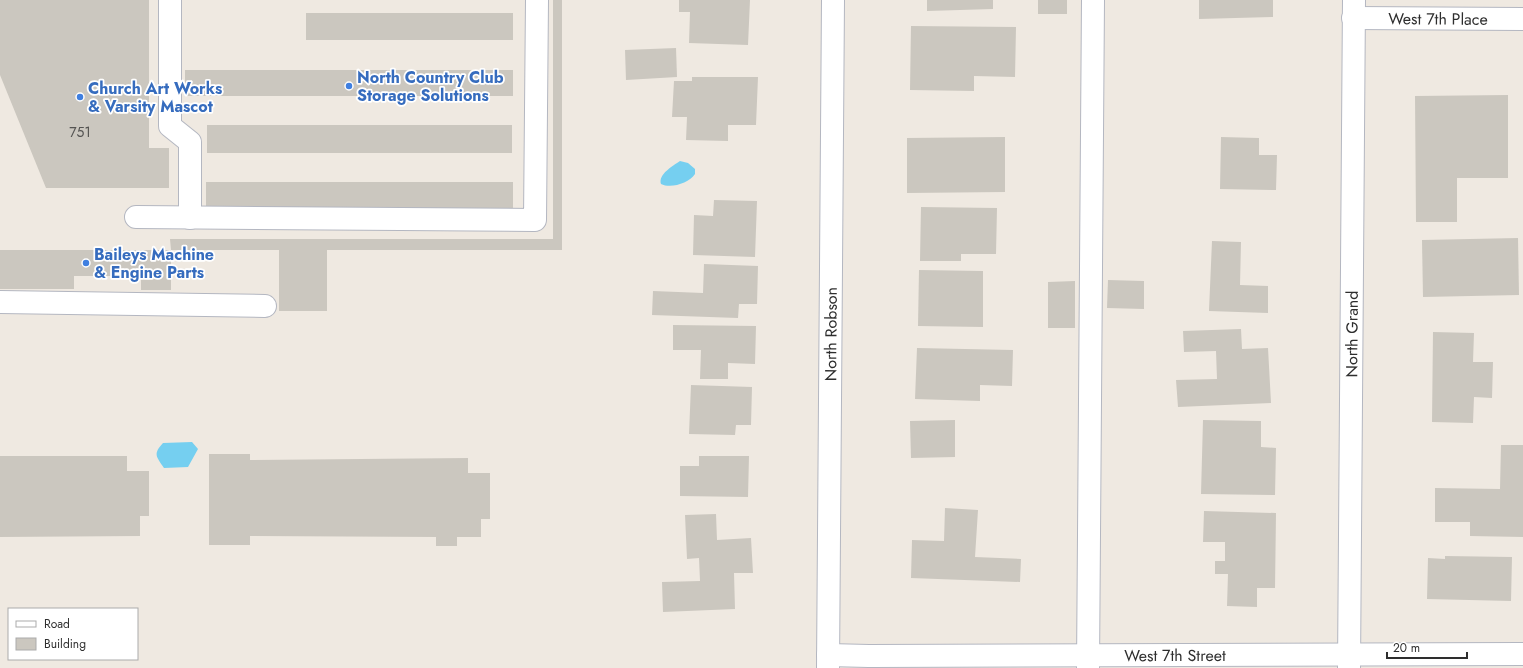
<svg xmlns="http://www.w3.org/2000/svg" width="1523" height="668" viewBox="0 0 1523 668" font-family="Jost,sans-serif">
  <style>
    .water { fill: #75cff0 }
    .building { fill: #cbc7bf }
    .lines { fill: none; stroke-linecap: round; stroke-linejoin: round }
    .minor-casing { stroke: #b4b7c1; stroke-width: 24 }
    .minor { stroke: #fff; stroke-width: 22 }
    .shop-dot { fill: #3f7fe0; stroke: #fff; stroke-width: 1.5 }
    .labels { text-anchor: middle; stroke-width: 3.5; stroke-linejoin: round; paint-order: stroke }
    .number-label { font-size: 14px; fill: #555452 }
    .street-label { font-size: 16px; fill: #2e2e2e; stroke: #fff }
    .shop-label { font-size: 16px; font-weight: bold; fill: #366cbe; stroke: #fff; text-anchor: start }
  </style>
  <rect width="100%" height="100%" fill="#efe9e1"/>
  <!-- water -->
  <g class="water">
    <path d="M680 161 688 163 695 169V174C689 183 671 189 661 184 658 174 673 166 680 161Z"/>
    <path d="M192 442 198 449 188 467 164 468C156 456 153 454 163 443Z"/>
  </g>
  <!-- building -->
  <g class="building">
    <path d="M0 0H149V148H169V188H46L0 75Z"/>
    <path d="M553 0H562V250H327V311H279V250H171V290H141V276H74V289H0V250H171L170 239H553Z"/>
    <path d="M679 0H750L748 45 689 43 690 12H679Z"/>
    <path d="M927 0H993V9L927 11Z"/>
    <rect x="1038" y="0" width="29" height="14"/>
    <path d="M1199 0H1273V17L1199 19Z"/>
    <rect x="306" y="13" width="207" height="27"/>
    <path d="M911 26 1016 27 1015 77 974 76V91L910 90Z"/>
    <path d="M676 48 677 77 626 80 625 50Z"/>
    <rect x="185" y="70" width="328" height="26"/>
    <path d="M692 77H758L756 125H728V141L686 140 687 117H672L674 81H692Z"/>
    <path d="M1508 95V178H1457V222H1416L1415 96Z"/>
    <rect x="207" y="125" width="305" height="28"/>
    <path d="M1005 137V192L907 193V138Z"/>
    <path d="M1221 137 1259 138V155H1277L1276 190 1220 189Z"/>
    <rect x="206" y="182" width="307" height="26"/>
    <path d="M714 200 757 201 755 257 693 255 694 215 713 216Z"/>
    <path d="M921 207 997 208 996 254H961V261H920Z"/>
    <path d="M1518 238 1519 295 1423 297 1422 240Z"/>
    <path d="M1212 241 1241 242 1240 285 1268 286V313L1209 311Z"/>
    <path d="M704 264 758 266 757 304H739L738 318 652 315 653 291 703 293Z"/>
    <path d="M919 270 983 271V327L918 326Z"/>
    <path d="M1108 280 1144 281V309L1107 308Z"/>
    <path d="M1075 281V328H1048V282Z"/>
    <path d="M673 325 756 326 755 364 728 363V379H700L701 350H673Z"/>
    <path d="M1241 329 1242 349 1268 348 1271 403 1178 407 1176 380 1217 379 1216 351 1184 352 1183 331Z"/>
    <path d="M1433 332 1474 333 1473 362H1493L1492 398 1474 397 1473 423 1432 422Z"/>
    <path d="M917 348 1013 350 1012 386 980 385V401L915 399Z"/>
    <path d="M691 385 752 387 751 425H736L735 435 689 434Z"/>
    <path d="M955 420V457L911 458 910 421Z"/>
    <path d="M1203 420 1261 421V447L1276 448 1275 495 1201 494Z"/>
    <path d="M1501 445H1523V537L1470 536V522H1435V488L1500 489Z"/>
    <path d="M209 454H250V460L468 458V473H490V519H481V537H457V546H436V537L250 536V545H209Z"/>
    <path d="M0 456H127V471H149V516H140V536L0 537Z"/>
    <path d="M699 456H749L748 497 680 496V466H699Z"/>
    <path d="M945 508 978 510 975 557 1021 559 1020 582 911 578 912 540 944 541Z"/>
    <path d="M1204 511 1276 513 1275 588H1257V607L1227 606 1228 574H1215V561H1225V542H1203Z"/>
    <path d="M716 514 717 540 751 538 753 573H734L735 609 663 612 662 582 700 581 699 558 687 559 685 515Z"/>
    <path d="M1445 556 1512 557 1511 601 1427 599 1428 558 1445 559Z"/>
  </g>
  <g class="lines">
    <!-- minor casing -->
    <g class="minor-casing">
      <g id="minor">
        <path d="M170 0V126L190 142V218"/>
        <path id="s1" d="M1353 18 1523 19"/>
        <path d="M136 217 535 220 537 0"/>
        <path d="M0 302 265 306"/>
        <path id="s2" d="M828 655 869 656 1523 654"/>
        <path id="s3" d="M828 668 833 0"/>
        <path d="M1088 668 1093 0"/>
        <path id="s4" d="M1349 668 1354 0"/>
      </g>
    </g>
    <!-- minor -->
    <use href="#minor" class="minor"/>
  </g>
  <!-- markers -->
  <g class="shop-dot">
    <circle cx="349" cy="86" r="4"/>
    <circle cx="80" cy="97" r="4"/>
    <circle cx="86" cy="263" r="4"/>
  </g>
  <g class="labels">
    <!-- number labels -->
    <g class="number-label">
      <text x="80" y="137">751</text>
    </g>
    <!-- street labels -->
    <g class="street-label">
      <text dy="6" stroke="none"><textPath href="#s1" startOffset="85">West 7th Place</textPath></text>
      <text dy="6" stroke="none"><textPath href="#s3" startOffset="334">North Robson</textPath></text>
      <text dy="6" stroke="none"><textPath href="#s4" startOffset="334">North Grand</textPath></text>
      <text dy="6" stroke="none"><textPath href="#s2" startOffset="347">West 7th Street</textPath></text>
    </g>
    <!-- shop labels -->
    <g class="shop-label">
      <text x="357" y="83">North Country Club<tspan x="357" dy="18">Storage Solutions</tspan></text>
      <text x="88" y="94">Church Art Works<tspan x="88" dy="18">&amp; Varsity Mascot</tspan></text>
      <text x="94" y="260">Baileys Machine<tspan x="94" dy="18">&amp; Engine Parts</tspan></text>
    </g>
  </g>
  <!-- legend -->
  <rect x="8" y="608" width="130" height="52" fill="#ffffff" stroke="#ababab"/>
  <rect x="16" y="621" width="20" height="6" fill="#ffffff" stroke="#ababab"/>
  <text x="44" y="628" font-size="12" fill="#2e2e2e">Road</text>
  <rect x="16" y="638" width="20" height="12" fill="#cbc7bf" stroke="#ababab"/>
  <text x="44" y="648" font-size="12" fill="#2e2e2e">Building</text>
  <!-- scale -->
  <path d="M1387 652v6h80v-6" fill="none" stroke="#2e2e2e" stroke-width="2"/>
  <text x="1393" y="652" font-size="12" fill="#2e2e2e" stroke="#ffffff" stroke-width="3" paint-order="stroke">20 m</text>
</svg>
